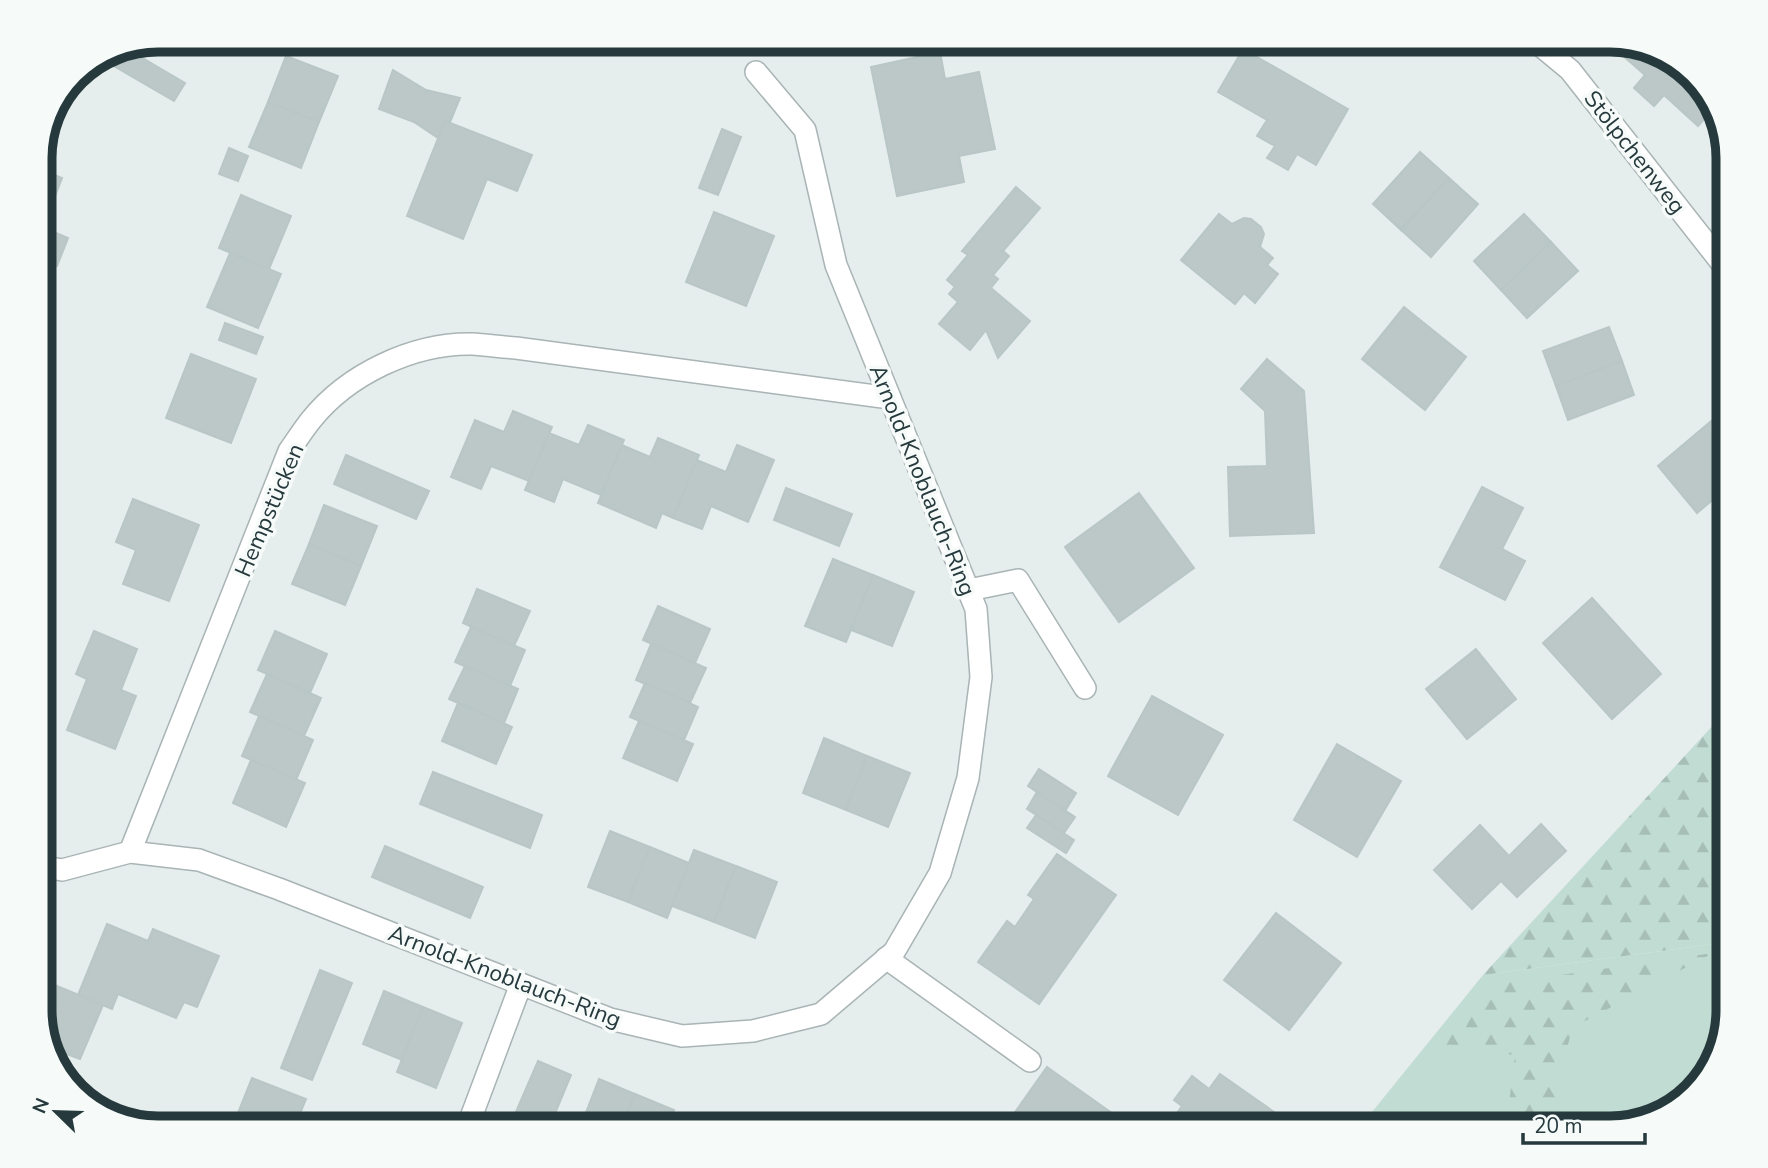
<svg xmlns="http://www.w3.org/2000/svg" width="1768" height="1168" viewBox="0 0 1768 1168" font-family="'Nunito Sans',sans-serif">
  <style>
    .green { fill: #c1dcd3 }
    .forest { fill: url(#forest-firs) }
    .building { fill: #bbc8c7; stroke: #b9c6c6; stroke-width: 2 }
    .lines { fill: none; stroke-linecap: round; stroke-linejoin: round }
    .lane-casing { stroke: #a9b4b5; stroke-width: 24 }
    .street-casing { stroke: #a9b4b5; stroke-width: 24 }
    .lane { stroke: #fff; stroke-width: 21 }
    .street { stroke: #fff; stroke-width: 21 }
    .labels { text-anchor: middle; stroke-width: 7; stroke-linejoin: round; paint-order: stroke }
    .street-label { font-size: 23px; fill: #263a3d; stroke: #f6faf9 }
    .rim { fill: none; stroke: #263a3d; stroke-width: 9 }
  </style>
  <defs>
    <pattern id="forest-firs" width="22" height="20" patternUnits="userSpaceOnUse" patternTransform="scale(1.75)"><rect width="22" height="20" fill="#c1dcd3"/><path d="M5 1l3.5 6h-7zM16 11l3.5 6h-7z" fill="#a6beb6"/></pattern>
  </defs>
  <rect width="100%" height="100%" fill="#e6eded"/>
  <!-- green -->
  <path class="green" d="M1728 942V1010L1708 1075 1668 1112 1610 1128H1359L1483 975Z"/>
  <!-- forest -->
  <g class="forest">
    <path d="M1728 709V942L1483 975Z"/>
    <path d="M1713 953 1572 1028 1552 1112 1595 1128H1506L1515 1055 1432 1047 1484 986Z"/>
  </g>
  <!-- building -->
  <g class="building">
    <path d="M1605 40 1675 60 1712 100 1714 108 1698 126 1664 95 1654 106 1634 88 1645 75Z"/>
    <path d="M114 49H127L185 83 174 101 100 58Z"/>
    <path d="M1243 49 1348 109 1316 165 1297 154 1288 170 1267 158 1275 146 1257 136 1267 120 1218 92Z"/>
    <path d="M940 52 945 79 979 72 995 149 959 156 964 182 897 196 871 67Z"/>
    <path d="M286 56 338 76 319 122 268 102Z"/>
    <path d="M393 70 426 90 460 98 450 122 445 121 438 138 414 122 379 109Z"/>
    <path d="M268 102 319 122 301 168 249 147Z"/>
    <path d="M445 121 532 155 517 191 487 179 463 239 407 216Z"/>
    <path d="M722 129 741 137 718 195 699 188Z"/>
    <path d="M229 148 248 156 238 181 219 174Z"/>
    <path d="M1420 152 1449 178 1401 230 1373 204Z"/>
    <path d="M40 169 62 178 50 209 40 205Z"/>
    <path d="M1449 178 1478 204 1431 257 1401 230Z"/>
    <path d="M1016 187 1040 208 1003 251 1009 256 993 275 998 279 991 288 1030 321 998 358 986 330 970 350 939 324 958 302 949 294 955 287 947 280 968 255 962 251Z"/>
    <path d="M241 195 291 216 269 269 219 248Z"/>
    <path d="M40 205 50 209 42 227 68 238 57 266 40 259Z"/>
    <path d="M714 212 774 236 746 306 686 282Z"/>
    <path d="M1219 214 1232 224 1244 218 1251 219 1261 227 1264 234 1260 247 1273 258 1267 265 1278 274 1255 303 1244 293 1235 304 1181 260Z"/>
    <path d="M1524 214 1551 242 1501 290 1474 261Z"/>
    <path d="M1551 242 1578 271 1527 318 1501 290Z"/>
    <path d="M230 253 281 274 258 328 207 307Z"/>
    <path d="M1404 307 1466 357 1425 410 1362 359Z"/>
    <path d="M225 323 263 337 256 354 219 340Z"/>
    <path d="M1609 327 1622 361 1556 386 1543 351Z"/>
    <path d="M191 354 256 379 231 443 166 418Z"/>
    <path d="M1267 359 1304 391 1314 533 1230 536 1228 467 1267 466 1265 411 1241 389Z"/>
    <path d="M1622 361 1634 395 1568 420 1556 386Z"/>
    <path d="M1728 407V487L1697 513 1658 466Z"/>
    <path d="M513 411 552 427 529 481 491 466 481 489 451 477 475 420 504 432Z"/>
    <path d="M588 425 624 440 601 495 563 479 554 502 525 490 549 433 579 445Z"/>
    <path d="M658 438 699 455 673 518 662 513 656 528 598 503 622 445 650 457Z"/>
    <path d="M737 445 774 460 748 522 711 506 702 529 673 518 697 460 726 472Z"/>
    <path d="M346 455 429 491 416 519 334 484Z"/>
    <path d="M1482 487 1523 508 1502 549 1525 561 1505 600 1440 567Z"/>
    <path d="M786 488 852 514 839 546 774 520Z"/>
    <path d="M1139 493 1194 568 1119 622 1065 547Z"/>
    <path d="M133 499 199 525 169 601 123 584 136 550 116 542Z"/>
    <path d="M324 505 377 526 361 566 309 544Z"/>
    <path d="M309 544 361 566 345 605 292 584Z"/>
    <path d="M833 559 873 575 846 642 805 626Z"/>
    <path d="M873 575 914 592 892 646 851 630Z"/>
    <path d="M477 589 530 611 514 646 463 623Z"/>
    <path d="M1592 598 1661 674 1612 719 1543 643Z"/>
    <path d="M658 606 710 629 695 663 643 640Z"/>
    <path d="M471 627 525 650 510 686 455 662Z"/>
    <path d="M94 631 137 649 121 690 136 696 115 749 67 730 87 679 76 674Z"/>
    <path d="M275 631 327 654 310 693 258 670Z"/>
    <path d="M651 644 706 668 690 703 636 680Z"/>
    <path d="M1476 649 1516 699 1467 739 1426 689Z"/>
    <path d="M465 666 518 689 504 723 449 699Z"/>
    <path d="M267 674 321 698 304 736 250 712Z"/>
    <path d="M645 683 698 707 684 740 630 717Z"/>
    <path d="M1152 696 1223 735 1178 815 1108 776Z"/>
    <path d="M458 703 512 727 496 764 442 741Z"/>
    <path d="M259 716 313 740 296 780 242 756Z"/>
    <path d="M639 721 693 744 677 781 623 758Z"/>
    <path d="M824 738 867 756 846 810 803 793Z"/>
    <path d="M1337 744 1401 781 1357 857 1294 820Z"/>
    <path d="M867 756 910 773 888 827 846 810Z"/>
    <path d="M251 760 305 783 286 827 233 803Z"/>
    <path d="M1039 769 1076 793 1065 811 1028 786Z"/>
    <path d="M433 772 542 815 530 848 420 804Z"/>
    <path d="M1037 792 1075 817 1064 833 1027 809Z"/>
    <path d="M1036 815 1074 840 1066 853 1027 828Z"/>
    <path d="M1541 824 1566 851 1517 897 1501 881 1472 909 1434 870 1480 825 1509 856Z"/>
    <path d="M610 831 650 847 628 902 588 887Z"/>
    <path d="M385 846 483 887 470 918 372 877Z"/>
    <path d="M650 847 689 863 667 918 628 902Z"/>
    <path d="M694 850 736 866 714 922 672 906Z"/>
    <path d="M1057 854 1116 895 1039 1004 978 962 1007 921 1015 927 1034 899 1028 895Z"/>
    <path d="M736 866 777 882 755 938 714 922Z"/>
    <path d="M1276 913 1341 963 1289 1030 1224 980Z"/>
    <path d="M107 924 148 941 153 929 219 956 197 1007 184 1002 176 1018 118 994 112 1009 78 995Z"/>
    <path d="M320 970 352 983 312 1080 281 1068Z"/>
    <path d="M40 979 103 1005 80 1059 64 1053 58 1068 40 1017Z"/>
    <path d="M384 991 423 1007 402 1060 363 1044Z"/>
    <path d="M423 1007 462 1023 436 1088 397 1072Z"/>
    <path d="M538 1061 571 1075 549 1128H509Z"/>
    <path d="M1047 1067 1133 1128H1016L1008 1122Z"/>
    <path d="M1220 1074 1274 1112 1263 1128H1166L1182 1106 1174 1100 1192 1076 1209 1089Z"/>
    <path d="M252 1078 306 1099 294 1128H260L236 1118Z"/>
    <path d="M599 1079 635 1094 621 1128H580Z"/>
    <path d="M635 1094 674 1110 667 1128H621Z"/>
    <path d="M236 1118 260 1128H233Z"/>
  </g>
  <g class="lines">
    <!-- lane casing -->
    <g class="lane-casing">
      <g id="lane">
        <path d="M969 590 1018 580 1085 688"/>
        <path d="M886 958 1030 1061"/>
        <path d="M467 1128 521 984"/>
      </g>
    </g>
    <!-- street casing -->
    <g class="street-casing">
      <g id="street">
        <path d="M1535 41 1570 70 1728 271"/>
        <path d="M130 852 289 451C296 441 303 430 311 420 348 374 413 343 472 344 487 345 501 347 516 348L890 398"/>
        <path d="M40 866 62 870 130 852 199 860 279 889 610 1019 682 1036 753 1031 821 1014 894 952 940 873 968 778 981 677 976 609 836 265 805 130 756 72"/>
      </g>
    </g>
    <!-- lane -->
    <use href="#lane" class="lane"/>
    <!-- street -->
    <use href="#street" class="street"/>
  </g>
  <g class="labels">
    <!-- street labels -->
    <g class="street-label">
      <text transform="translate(1635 152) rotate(52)" y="8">Stölpchenweg</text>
      <text transform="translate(923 480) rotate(68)" y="8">Arnold-Knoblauch-Ring</text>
      <text transform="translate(269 510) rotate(-67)" y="8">Hempstücken</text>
      <text transform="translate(505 976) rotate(21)" y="8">Arnold-Knoblauch-Ring</text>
    </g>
  </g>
  <!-- crop -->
  <path d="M0 0H1768V1168H0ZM158 52H1610A106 106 0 0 1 1716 158V1010A106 106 0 0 1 1610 1116H158A106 106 0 0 1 52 1010V158A106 106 0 0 1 158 52Z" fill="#f6faf9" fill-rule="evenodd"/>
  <path class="rim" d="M158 52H1610A106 106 0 0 1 1716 158V1010A106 106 0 0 1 1610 1116H158A106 106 0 0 1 52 1010V158A106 106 0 0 1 158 52Z"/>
  <!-- north arrow -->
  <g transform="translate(56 1112) rotate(293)" stroke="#f6faf9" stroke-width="5" paint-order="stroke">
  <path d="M0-5L12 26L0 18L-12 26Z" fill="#263a3d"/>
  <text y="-10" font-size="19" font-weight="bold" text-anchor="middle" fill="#263a3d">N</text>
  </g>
  <!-- scale -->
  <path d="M1523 1133v10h122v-10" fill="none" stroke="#263a3d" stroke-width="3.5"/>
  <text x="1534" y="1133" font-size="21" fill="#263a3d" stroke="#f6faf9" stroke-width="5" paint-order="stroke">20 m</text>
</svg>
